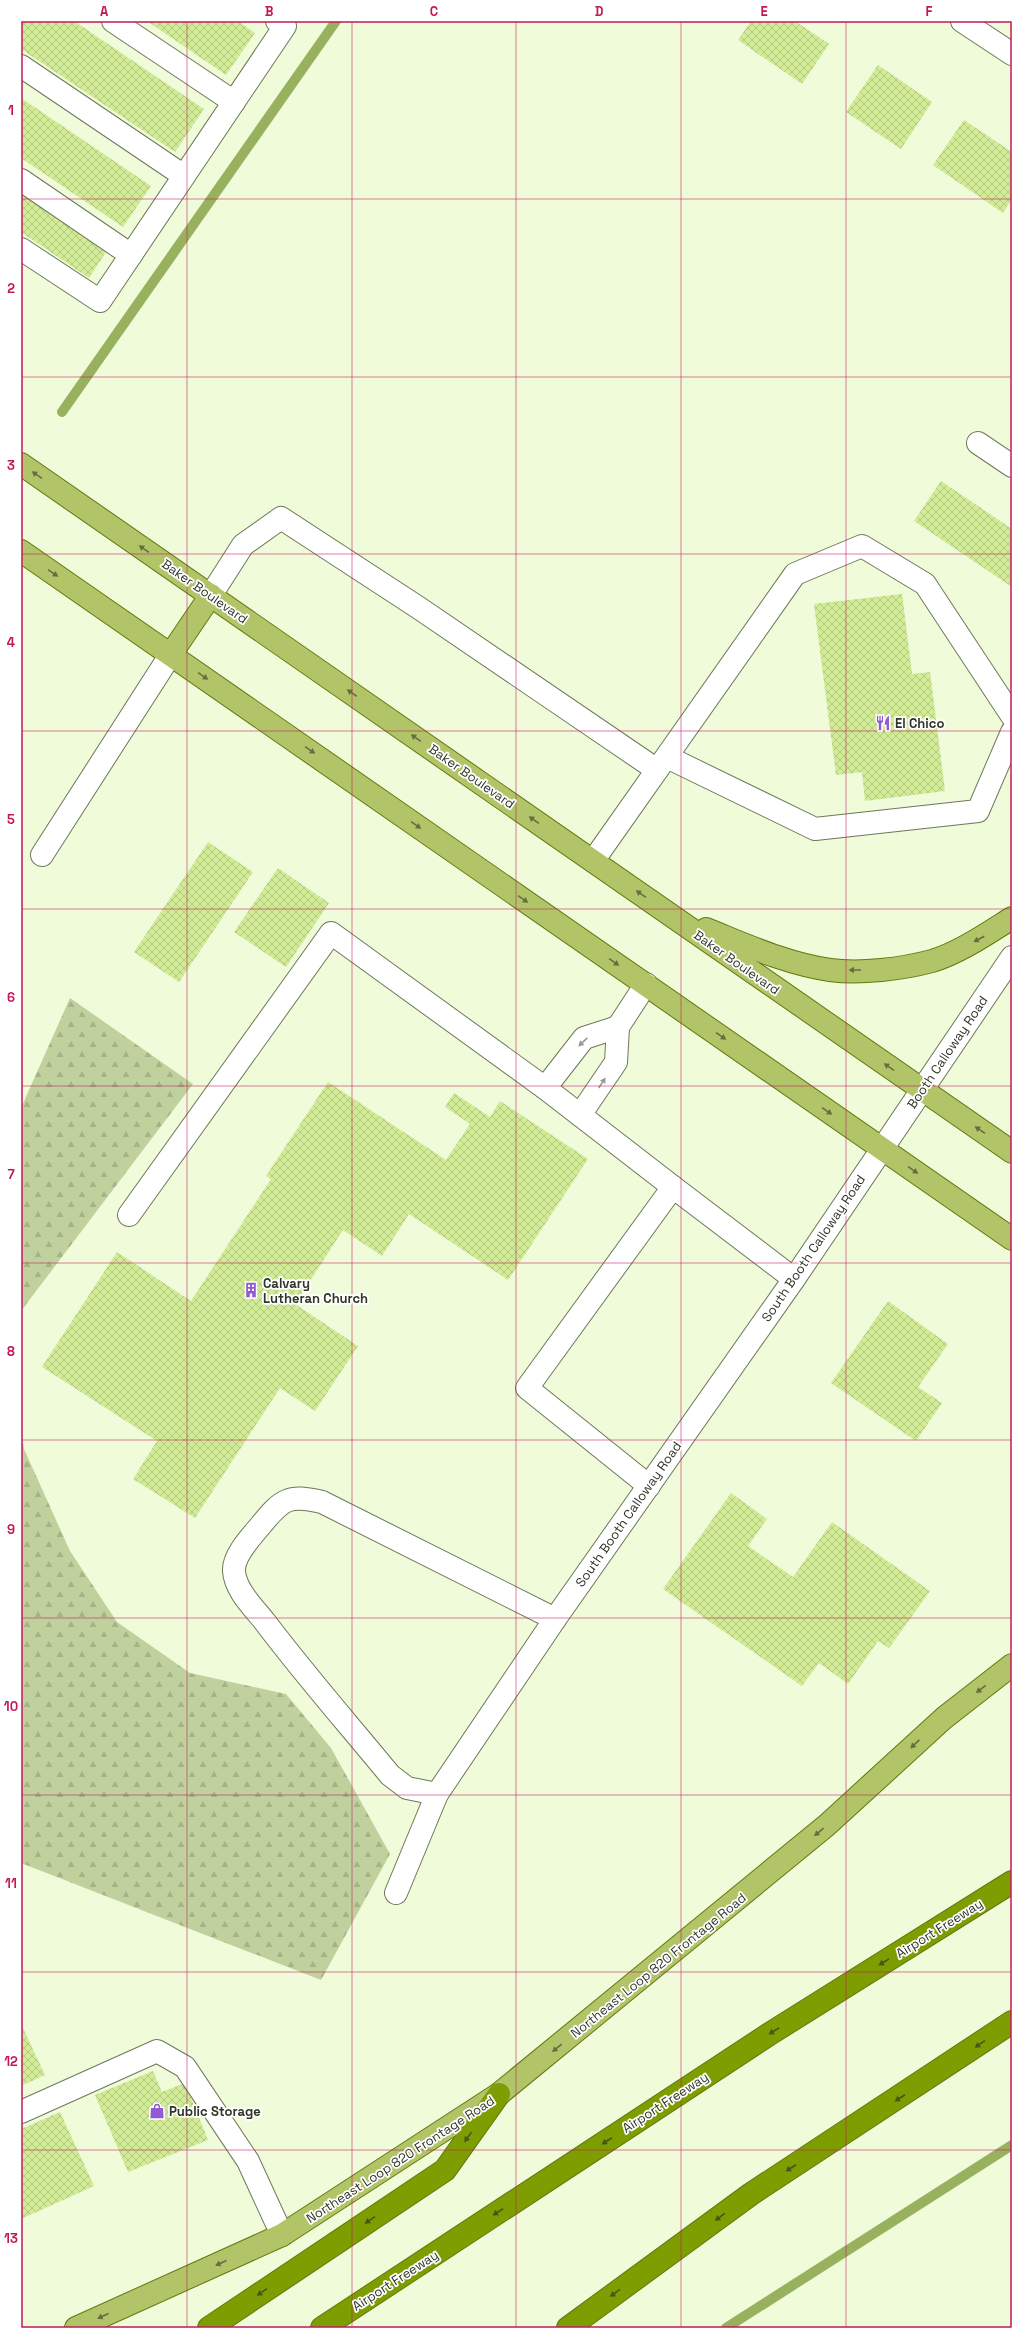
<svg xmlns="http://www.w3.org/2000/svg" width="1033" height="2349" viewBox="0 0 1033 2349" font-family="'Space Grotesk',sans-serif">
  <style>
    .forest { fill: url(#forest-firs) }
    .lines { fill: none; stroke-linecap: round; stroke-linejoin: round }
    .stream { stroke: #98b15e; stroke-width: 10 }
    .building { fill: url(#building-cross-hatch) }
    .minor-casing { stroke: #6e785a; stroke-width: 24 }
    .major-casing { stroke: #62790f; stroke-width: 24 }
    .highway-casing { stroke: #62790f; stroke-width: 24 }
    .minor { stroke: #fff; stroke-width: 22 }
    .major { stroke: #b1c467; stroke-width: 22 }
    .highway { stroke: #7d9d01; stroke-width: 22 }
    .oneway { fill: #646e41 }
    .oneway2 { fill: #989a94 }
    .oneway3 { fill: #48541c }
    .grid { fill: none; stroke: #c2185b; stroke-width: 1; stroke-opacity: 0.55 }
    .labels { text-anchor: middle; stroke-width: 3.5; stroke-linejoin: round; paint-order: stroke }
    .street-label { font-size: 13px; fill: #313528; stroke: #fff }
    .poi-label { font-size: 13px; font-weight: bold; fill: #313528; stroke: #fff; text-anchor: start }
    .neatline { fill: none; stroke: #c2185b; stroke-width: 1.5 }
    .grid-label { font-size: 13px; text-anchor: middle; font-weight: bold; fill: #c2185b }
  </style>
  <defs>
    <pattern id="forest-firs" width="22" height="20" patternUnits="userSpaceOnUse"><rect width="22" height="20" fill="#c0d19d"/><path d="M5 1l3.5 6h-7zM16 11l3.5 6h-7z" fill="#a5b487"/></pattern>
    <pattern id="building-cross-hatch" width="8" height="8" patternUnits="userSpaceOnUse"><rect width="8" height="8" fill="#d1eb96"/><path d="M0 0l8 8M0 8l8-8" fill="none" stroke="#b4ca81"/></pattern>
  </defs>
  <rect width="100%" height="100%" fill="#effbd9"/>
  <!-- forest -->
  <g class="forest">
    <path d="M70 998 193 1084 21 1311V1108Z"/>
    <path d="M21 1431 24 1449 70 1551 117 1622 190 1673 286 1694 331 1748 390 1854 321 1980 21 1863Z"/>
  </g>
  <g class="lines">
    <!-- stream -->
    <g class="stream">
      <path d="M62 412 336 21"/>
      <path d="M726 2328 1012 2145"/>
    </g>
  </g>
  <!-- building -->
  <g class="building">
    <path d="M21 21H74L204 109 175 152 21 49Z"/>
    <path d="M147 21H238L255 33 226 75Z"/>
    <path d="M751 21H795L829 44 802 84 738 40Z"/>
    <path d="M878 65 932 102 901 149 846 112Z"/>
    <path d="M21 98 151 186 123 227 21 158Z"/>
    <path d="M964 120 1012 152V199L1003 213 933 165Z"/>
    <path d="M21 190 108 249 89 278 21 232Z"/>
    <path d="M941 481 1012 529V587L914 521Z"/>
    <path d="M902 594 912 674 930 672 945 791 865 801 862 772 836 775 814 604Z"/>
    <path d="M208 842 253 872 179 982 134 952Z"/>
    <path d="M278 868 329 903 286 967 234 932Z"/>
    <path d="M328 1082 446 1160 470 1124 445 1107 454 1093 490 1117 500 1101 588 1159 508 1280 409 1214 382 1256 343 1230 295 1304 358 1346 315 1411 280 1388 195 1518 133 1479 157 1441 42 1367 117 1252 191 1301 271 1179 266 1176Z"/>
    <path d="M888 1301 948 1344 918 1387 942 1403 916 1441 831 1383Z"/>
    <path d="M731 1493 767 1519 748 1546 793 1577 832 1522 930 1591 889 1648 878 1641 848 1684 819 1663 802 1686 663 1589Z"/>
    <path d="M21 2024 45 2075 21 2086Z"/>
    <path d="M153 2071 162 2092 185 2083 208 2140 128 2172 95 2095Z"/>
    <path d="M60 2112 94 2186 21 2219V2129Z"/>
  </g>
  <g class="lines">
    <!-- minor casing -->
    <g class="minor-casing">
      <g id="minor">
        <path d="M113 21 234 102"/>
        <path d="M962 21 1012 54"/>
        <path d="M21 66 184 176"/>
        <path d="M21 180 131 255"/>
        <path d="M21 249 100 301 285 26 277 21"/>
        <path d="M978 443 1012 466"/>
        <path d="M211 595 243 545 281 518 419 608 657 770"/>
        <path d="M667 757 815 829 978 811 1012 732"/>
        <path d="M42 855 171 654"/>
        <path d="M593 861 795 574 862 546 925 584 1012 716"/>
        <path d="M545 1088 584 1038 618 1027"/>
        <path d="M580 1115 616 1062 618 1027 646 984"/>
        <path d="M129 1215 331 933 545 1088 673 1187"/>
        <path d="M649 1486 527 1388 673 1187 794 1279"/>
        <path d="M437 1794 407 1788 390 1775C348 1724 305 1675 265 1622 254 1608 235 1590 234 1571 233 1555 252 1536 261 1525 282 1499 289 1494 322 1502L555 1619"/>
        <path d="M396 1893 437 1794 555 1619 794 1279 1012 957"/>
        <path d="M21 2112 157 2051 185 2067 248 2161 282 2235"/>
      </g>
    </g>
    <!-- major casing -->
    <g class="major-casing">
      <g id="major">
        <path d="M21 464 1012 1152"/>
        <path d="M21 551 1012 1239"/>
        <path d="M171 654 211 595"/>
        <path d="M706 929C746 945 787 964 830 970 861 974 902 969 932 961 959 953 988 933 1012 918"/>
        <path d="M76 2328 282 2235 499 2094 827 1825 944 1718 1012 1665"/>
      </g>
    </g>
    <!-- highway casing -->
    <g class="highway-casing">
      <g id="highway">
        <path d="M209 2328 445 2170 499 2094"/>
        <path d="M322 2328 771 2033 1012 1882"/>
        <path d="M568 2328 751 2194 1012 2022"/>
      </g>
    </g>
    <!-- minor -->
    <use href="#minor" class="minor"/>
    <!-- major -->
    <use href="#major" class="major"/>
    <!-- highway -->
    <use href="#highway" class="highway"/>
  </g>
  <!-- one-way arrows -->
  <defs><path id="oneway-solid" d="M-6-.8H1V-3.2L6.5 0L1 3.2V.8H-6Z"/></defs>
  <g class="oneway">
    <use href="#oneway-solid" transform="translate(37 475) rotate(-145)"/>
    <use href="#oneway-solid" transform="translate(144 549) rotate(-145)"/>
    <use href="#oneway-solid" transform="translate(53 573) rotate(34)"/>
    <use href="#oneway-solid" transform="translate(203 676) rotate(35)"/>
    <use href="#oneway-solid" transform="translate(352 693) rotate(-145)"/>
    <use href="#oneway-solid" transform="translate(416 738) rotate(-145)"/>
    <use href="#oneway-solid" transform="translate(310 750) rotate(35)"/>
    <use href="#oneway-solid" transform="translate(534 820) rotate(-145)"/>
    <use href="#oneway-solid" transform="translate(416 825) rotate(35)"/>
    <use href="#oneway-solid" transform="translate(641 894) rotate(-145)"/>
    <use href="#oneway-solid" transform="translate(523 899) rotate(35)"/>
    <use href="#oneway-solid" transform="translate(979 939) rotate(152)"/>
    <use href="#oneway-solid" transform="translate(614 962) rotate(35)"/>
    <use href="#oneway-solid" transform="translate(855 970) rotate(180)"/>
    <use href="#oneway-solid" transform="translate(721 1036) rotate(35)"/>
    <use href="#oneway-solid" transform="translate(889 1067) rotate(-145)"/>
    <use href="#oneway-solid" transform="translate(827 1111) rotate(35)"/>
    <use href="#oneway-solid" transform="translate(980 1130) rotate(-146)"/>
    <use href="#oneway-solid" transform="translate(913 1170) rotate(35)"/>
    <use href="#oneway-solid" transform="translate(981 1689) rotate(142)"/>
    <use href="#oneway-solid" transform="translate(915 1744) rotate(137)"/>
    <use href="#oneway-solid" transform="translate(819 1832) rotate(140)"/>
    <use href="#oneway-solid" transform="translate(557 2048) rotate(141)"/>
    <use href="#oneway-solid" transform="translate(221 2263) rotate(156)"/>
    <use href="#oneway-solid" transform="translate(103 2316) rotate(156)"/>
  </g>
  <g class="oneway2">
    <use href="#oneway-solid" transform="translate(583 1042) rotate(137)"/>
    <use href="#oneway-solid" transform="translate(602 1083) rotate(-56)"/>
  </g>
  <g class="oneway3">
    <use href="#oneway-solid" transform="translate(884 1962) rotate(148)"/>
    <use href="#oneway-solid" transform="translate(774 2031) rotate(148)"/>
    <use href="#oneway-solid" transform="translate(980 2044) rotate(146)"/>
    <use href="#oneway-solid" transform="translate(900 2098) rotate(147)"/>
    <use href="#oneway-solid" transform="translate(468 2137) rotate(126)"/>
    <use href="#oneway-solid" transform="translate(607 2141) rotate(147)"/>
    <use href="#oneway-solid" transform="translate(791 2168) rotate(147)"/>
    <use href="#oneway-solid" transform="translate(498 2212) rotate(147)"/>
    <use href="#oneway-solid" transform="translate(720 2217) rotate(144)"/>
    <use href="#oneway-solid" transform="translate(370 2220) rotate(146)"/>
    <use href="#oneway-solid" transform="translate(262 2292) rotate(146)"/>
    <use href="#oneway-solid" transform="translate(615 2293) rotate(144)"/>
  </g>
  <!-- grid -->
  <path class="grid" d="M187 21V2328M352 21V2328M516 21V2328M681 21V2328M846 21V2328M21 199H1012M21 377H1012M21 554H1012M21 731H1012M21 909H1012M21 1086H1012M21 1263H1012M21 1440H1012M21 1618H1012M21 1795H1012M21 1972H1012M21 2150H1012"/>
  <!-- icons -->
  <defs>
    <g id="restaurant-bare" transform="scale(1.2)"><path d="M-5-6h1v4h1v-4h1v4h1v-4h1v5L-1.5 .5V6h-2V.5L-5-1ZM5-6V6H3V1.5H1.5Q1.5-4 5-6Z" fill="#935bd3" stroke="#fff" stroke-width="2.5" paint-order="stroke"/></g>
    <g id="building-bare" transform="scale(1.2)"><path d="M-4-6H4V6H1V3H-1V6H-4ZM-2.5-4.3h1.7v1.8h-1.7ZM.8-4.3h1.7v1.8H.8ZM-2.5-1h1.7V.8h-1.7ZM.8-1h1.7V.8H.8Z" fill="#935bd3" stroke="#fff" stroke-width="2.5" paint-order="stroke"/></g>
    <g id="shop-bare" transform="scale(1.2)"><path d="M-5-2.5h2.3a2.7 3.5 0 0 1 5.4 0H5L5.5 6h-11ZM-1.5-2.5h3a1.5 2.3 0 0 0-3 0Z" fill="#935bd3" stroke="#fff" stroke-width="2.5" paint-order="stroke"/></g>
  </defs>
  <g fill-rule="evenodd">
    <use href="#restaurant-bare" x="883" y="723"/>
    <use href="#building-bare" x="251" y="1290"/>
    <use href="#shop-bare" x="157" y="2111"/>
  </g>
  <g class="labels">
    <!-- street labels -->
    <g class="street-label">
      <text transform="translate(205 591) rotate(35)" y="5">Baker Boulevard</text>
      <text transform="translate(472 776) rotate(35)" y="5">Baker Boulevard</text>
      <text transform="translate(737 962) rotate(35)" y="5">Baker Boulevard</text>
      <text transform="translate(947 1052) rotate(-56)" y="5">Booth Calloway Road</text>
      <text transform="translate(813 1248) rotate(-56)" y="5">South Booth Calloway Road</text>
      <text transform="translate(628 1514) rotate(-55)" y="5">South Booth Calloway Road</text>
      <text transform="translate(939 1928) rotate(-32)" y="5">Airport Freeway</text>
      <text transform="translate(658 1965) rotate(-39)" y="5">Northeast Loop 820 Frontage Road</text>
      <text transform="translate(665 2102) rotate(-33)" y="5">Airport Freeway</text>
      <text transform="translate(400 2159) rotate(-33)" y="5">Northeast Loop 820 Frontage Road</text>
      <text transform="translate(395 2280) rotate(-33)" y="5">Airport Freeway</text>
    </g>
    <!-- poi labels -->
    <g class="poi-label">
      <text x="895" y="728">El Chico</text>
      <text x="263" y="1288">Calvary<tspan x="263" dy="15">Lutheran Church</tspan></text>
      <text x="169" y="2116">Public Storage</text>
    </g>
  </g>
  <!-- border -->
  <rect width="1033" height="2349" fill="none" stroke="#ffffff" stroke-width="44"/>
  <rect x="22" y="22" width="989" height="2305" class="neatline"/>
  <g class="grid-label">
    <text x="104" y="16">A</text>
    <text x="269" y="16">B</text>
    <text x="434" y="16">C</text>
    <text x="599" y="16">D</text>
    <text x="764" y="16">E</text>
    <text x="929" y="16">F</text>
    <text x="11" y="115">1</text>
    <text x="11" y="293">2</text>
    <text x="11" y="470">3</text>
    <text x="11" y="647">4</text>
    <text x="11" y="824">5</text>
    <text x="11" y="1002">6</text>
    <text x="11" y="1179">7</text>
    <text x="11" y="1356">8</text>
    <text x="11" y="1534">9</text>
    <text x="11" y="1711">10</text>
    <text x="11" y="1888">11</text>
    <text x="11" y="2066">12</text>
    <text x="11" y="2243">13</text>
  </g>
</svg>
